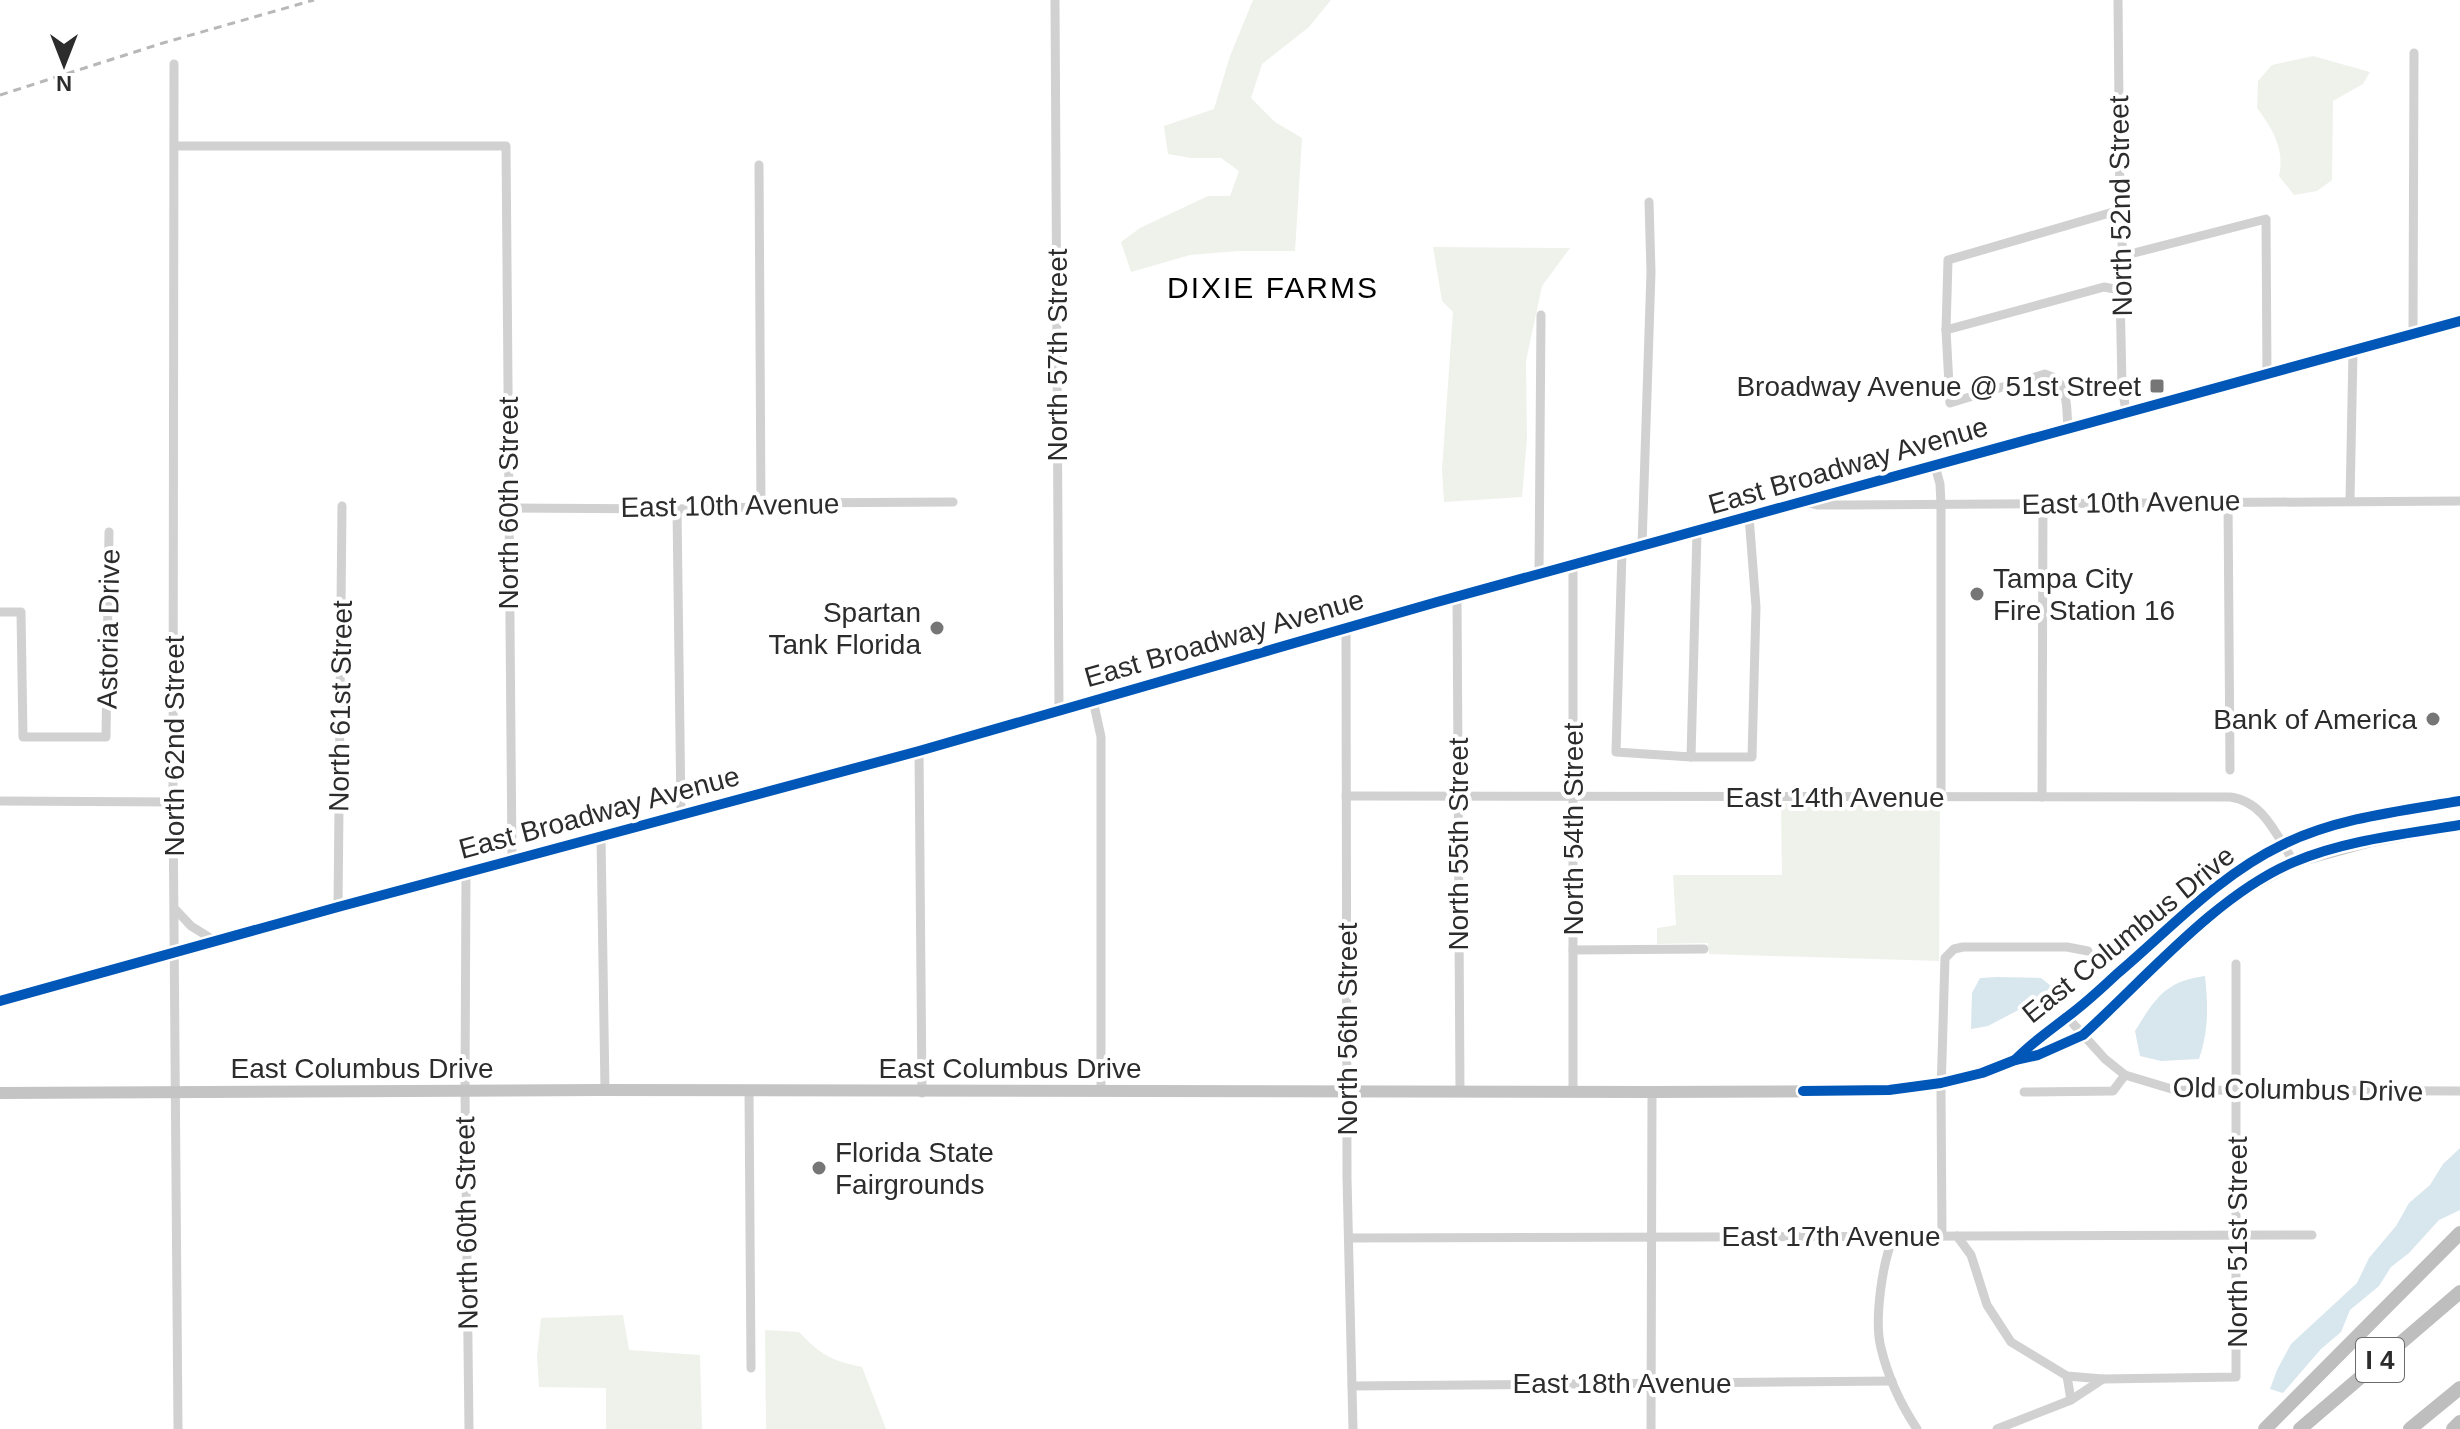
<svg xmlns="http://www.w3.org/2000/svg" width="2460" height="1429" viewBox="0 0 2460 1429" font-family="Arial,sans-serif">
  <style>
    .green { fill: #eff2eb }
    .water { fill: #d8e6ee }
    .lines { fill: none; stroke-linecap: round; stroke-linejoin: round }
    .minor { stroke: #d1d1d1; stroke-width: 9 }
    .major { stroke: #c4c4c4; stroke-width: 12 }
    .highway { stroke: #bebebe; stroke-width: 14 }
    .rail { stroke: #b8b8b8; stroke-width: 3; stroke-dasharray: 8 6; stroke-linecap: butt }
    .cycleway-casing { stroke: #fff; stroke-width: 15 }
    .cycleway { stroke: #0057b8; stroke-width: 10 }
    .poi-dot { fill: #767676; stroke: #fff; stroke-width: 3 }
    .labels { text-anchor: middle; stroke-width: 8; stroke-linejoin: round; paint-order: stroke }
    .shield { fill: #fff; stroke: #6b6b6b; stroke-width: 2 }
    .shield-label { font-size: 26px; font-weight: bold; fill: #2c2c2c }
    .street-label { font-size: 28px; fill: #2c2c2c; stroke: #fff }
    .poi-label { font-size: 28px; fill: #2c2c2c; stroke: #fff; text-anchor: end }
    .neighbourhood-label { font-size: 30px; letter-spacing: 2px; fill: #000; stroke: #fff }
  </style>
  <rect width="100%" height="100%" fill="#fff"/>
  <!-- green -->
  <g class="green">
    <path d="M1253 0H1331L1309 27 1262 64 1251 98 1275 122 1302 138 1295 251H1238L1190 255 1131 272 1121 242 1140 228 1208 196H1230L1239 171 1221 158H1191L1168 154 1164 126 1214 109 1230 56Z"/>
    <path d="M2313 56 2370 72 2363 84 2333 101 2332 180 2317 191 2294 195 2279 176C2285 150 2273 129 2257 108L2258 81 2272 65Z"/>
    <path d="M1433 247 1570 248 1542 286 1526 361 1527 438 1522 497 1444 502 1442 470 1453 312 1442 301Z"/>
    <path d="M1781 803H1940L1939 961 1709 954 1708 943 1657 944V928L1676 925 1673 875H1782Z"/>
    <path d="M623 1315 629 1350 700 1355 702 1429H606V1388L539 1387 537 1356 541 1318Z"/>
    <path d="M765 1330 799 1332C821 1355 830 1360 862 1367L886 1429H766Z"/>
  </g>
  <!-- water -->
  <g class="water">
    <path d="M2205 976C2208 1005 2209 1030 2199 1059L2161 1061 2140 1056 2135 1031C2155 999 2165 981 2205 976Z"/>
    <path d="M1997 977 2041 978 2056 990 1988 1026 1971 1029 1972 993 1980 978Z"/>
    <path d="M2460 1148V1210L2439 1220 2409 1253 2391 1267 2379 1286 2350 1310 2341 1332 2321 1349 2283 1393 2270 1389 2277 1370 2291 1344 2357 1283 2369 1258 2396 1226 2409 1203 2430 1185 2443 1164Z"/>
  </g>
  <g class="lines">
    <!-- minor -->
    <g class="minor">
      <path d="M1055 0 1059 709"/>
      <path d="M2118 0 2120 210 2123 258 2120 290 2122 385 2126 412"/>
      <path d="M174 64 173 802 178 1429"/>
      <path d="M175 146H506L512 860"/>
      <path d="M759 165 761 507"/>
      <path d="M2123 258 2130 254 2266 219 2267 375"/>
      <path d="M1946 330 2104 287 2120 290"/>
      <path d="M2413 334 2414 53"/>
      <path d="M2068 429C2066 406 2070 381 2045 374L1950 403 1946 330 1948 260 2120 210"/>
      <path d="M1935 466 1940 484 1941 504V798"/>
      <path d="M2228 500 2230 770"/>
      <path d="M2350 500 2353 352"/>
      <path d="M1805 502 1818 505H1847L2460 501"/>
      <path d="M508 508 677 509 761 507 777 503 953 502"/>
      <path d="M677 509 681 813"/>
      <path d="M1642 546 1651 272 1649 202"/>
      <path d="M1622 552 1616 752 1691 757H1752L1756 607 1749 516"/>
      <path d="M1573 566V1092"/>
      <path d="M1539 574 1541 315"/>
      <path d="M1457 597 1460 1092"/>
      <path d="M0 612H21L23 737H106L109 532"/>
      <path d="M1346 629 1347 1178 1353 1429"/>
      <path d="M1093 700 1101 737V1092"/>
      <path d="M919 751 922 1093"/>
      <path d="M1691 757 1697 532"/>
      <path d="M1346 796 2230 797C2264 801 2277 837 2294 862"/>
      <path d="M2042 797 2043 503"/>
      <path d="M0 801 173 802"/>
      <path d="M601 837 605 1090"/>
      <path d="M466 873 465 1092 469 1429"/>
      <path d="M338 907 342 506"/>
      <path d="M175 909 191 926 215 941"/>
      <path d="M1573 950 1704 949"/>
      <path d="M0 1001 338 907 919 751 1437 602 2460 321"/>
      <path d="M2067 1017 2105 1059 2125 1075 2175 1090 2460 1091"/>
      <path d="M749 1092 751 1368"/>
      <path d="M2024 1092 2113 1091 2125 1075"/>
      <path d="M1894 1236C1882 1262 1874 1321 1881 1348 1888 1377 1901 1405 1917 1429"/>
      <path d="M1942 1236 1941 1092 1945 958 1954 949 1963 947H2067L2088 951"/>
      <path d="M1957 1236 1971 1255 1987 1305 2011 1342 2067 1376 2103 1379 2236 1377V964"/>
      <path d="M1350 1238 2312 1235"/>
      <path d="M2067 1376 2071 1400"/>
      <path d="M1352 1386 1892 1381"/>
      <path d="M1651 1429 1652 1092"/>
      <path d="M1997 1429 2071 1400 2103 1379"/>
    </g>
    <!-- major -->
    <g class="major">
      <path d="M2015 1060C2031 1043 2049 1031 2067 1017 2085 1004 2102 988 2118 973 2171 928 2218 876 2282 845 2336 818 2401 811 2460 801"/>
      <path d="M0 1093 600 1090 1652 1092 1868 1091 1916 1087 1961 1079 2015 1060 2038 1055 2083 1035 2209 916 2244 890 2294 862 2371 841 2460 825"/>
    </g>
    <!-- highway -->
    <g class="highway">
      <path d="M2265 1429 2460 1233"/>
      <path d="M2300 1429 2460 1292"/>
      <path d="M2410 1429 2460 1388"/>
      <path d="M2453 1429 2460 1422"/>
    </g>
    <!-- rail -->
    <path class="rail" d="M0 95 163 43 314 0"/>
    <!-- cycleway casing -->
    <g class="cycleway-casing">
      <g id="cycleway">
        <path d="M0 1001 338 907 919 751 1437 602 2460 321"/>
        <path d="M2015 1060C2031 1043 2049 1031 2067 1017 2085 1004 2102 988 2118 973 2171 928 2218 876 2282 845 2336 818 2401 811 2460 801"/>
        <path d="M1803 1091 1889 1090 1941 1083 1982 1073 2015 1060 2038 1055 2083 1035C2145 979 2217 894 2294 862 2345 840 2406 834 2460 825"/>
      </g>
    </g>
    <!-- cycleway -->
    <use href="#cycleway" class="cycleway"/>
  </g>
  <!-- markers -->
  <g class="poi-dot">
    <rect x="2149" y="378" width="16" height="16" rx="4"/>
    <circle cx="1977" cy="594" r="8"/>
    <circle cx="937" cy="628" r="8"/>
    <circle cx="2433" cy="719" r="8"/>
    <circle cx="819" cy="1168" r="8"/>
  </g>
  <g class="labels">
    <!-- shield labels -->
    <rect class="shield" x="2356" y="1338" width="48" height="44" rx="6"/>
    <g class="shield-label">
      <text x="2380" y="1369">I 4</text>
    </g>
    <!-- street labels -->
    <g class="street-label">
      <text transform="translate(2120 206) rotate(-91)" y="10">North 52nd Street</text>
      <text transform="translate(1057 355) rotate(-90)" y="10">North 57th Street</text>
      <text transform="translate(1848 465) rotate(-16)" y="10">East Broadway Avenue</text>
      <text transform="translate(2131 502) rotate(-1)" y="10">East 10th Avenue</text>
      <text transform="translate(508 503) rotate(-90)" y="10">North 60th Street</text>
      <text transform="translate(730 505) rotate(-1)" y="10">East 10th Avenue</text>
      <text transform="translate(108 629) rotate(-89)" y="10">Astoria Drive</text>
      <text transform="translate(1224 638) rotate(-16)" y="10">East Broadway Avenue</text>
      <text transform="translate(340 706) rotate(-89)" y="10">North 61st Street</text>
      <text transform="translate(174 746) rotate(-90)" y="10">North 62nd Street</text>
      <text x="1835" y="807">East 14th Avenue</text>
      <text transform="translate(599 812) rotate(-15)" y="10">East Broadway Avenue</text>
      <text transform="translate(1573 829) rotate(-90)" y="10">North 54th Street</text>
      <text transform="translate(1458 844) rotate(-90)" y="10">North 55th Street</text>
      <text transform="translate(2128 934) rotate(-39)" y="10">East Columbus Drive</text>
      <text transform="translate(1347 1029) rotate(-90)" y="10">North 56th Street</text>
      <text x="362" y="1078">East Columbus Drive</text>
      <text x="1010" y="1078">East Columbus Drive</text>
      <text transform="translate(2298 1089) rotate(1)" y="10">Old Columbus Drive</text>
      <text transform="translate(466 1223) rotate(-91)" y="10">North 60th Street</text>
      <text x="1831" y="1246">East 17th Avenue</text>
      <text transform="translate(2237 1242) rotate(-90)" y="10">North 51st Street</text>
      <text x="1622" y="1393">East 18th Avenue</text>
    </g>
    <!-- poi labels -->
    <g class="poi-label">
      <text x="2141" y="396">Broadway Avenue @ 51st Street</text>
      <text x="1993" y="588" text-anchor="start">Tampa City<tspan x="1993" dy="32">Fire Station 16</tspan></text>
      <text x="921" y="622">Spartan<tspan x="921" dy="32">Tank Florida</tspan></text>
      <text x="2417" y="729">Bank of America</text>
      <text x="835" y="1162" text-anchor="start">Florida State<tspan x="835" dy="32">Fairgrounds</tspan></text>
    </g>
    <!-- neighbourhood labels -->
    <g class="neighbourhood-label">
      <text x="1273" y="298">DIXIE FARMS</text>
    </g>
  </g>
  <!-- north arrow -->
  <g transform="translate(64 64) rotate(180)" stroke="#ffffff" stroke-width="6" paint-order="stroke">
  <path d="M0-6L14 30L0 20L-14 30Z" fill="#2c2c2c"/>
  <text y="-12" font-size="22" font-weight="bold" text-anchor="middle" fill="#2c2c2c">N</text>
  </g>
</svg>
